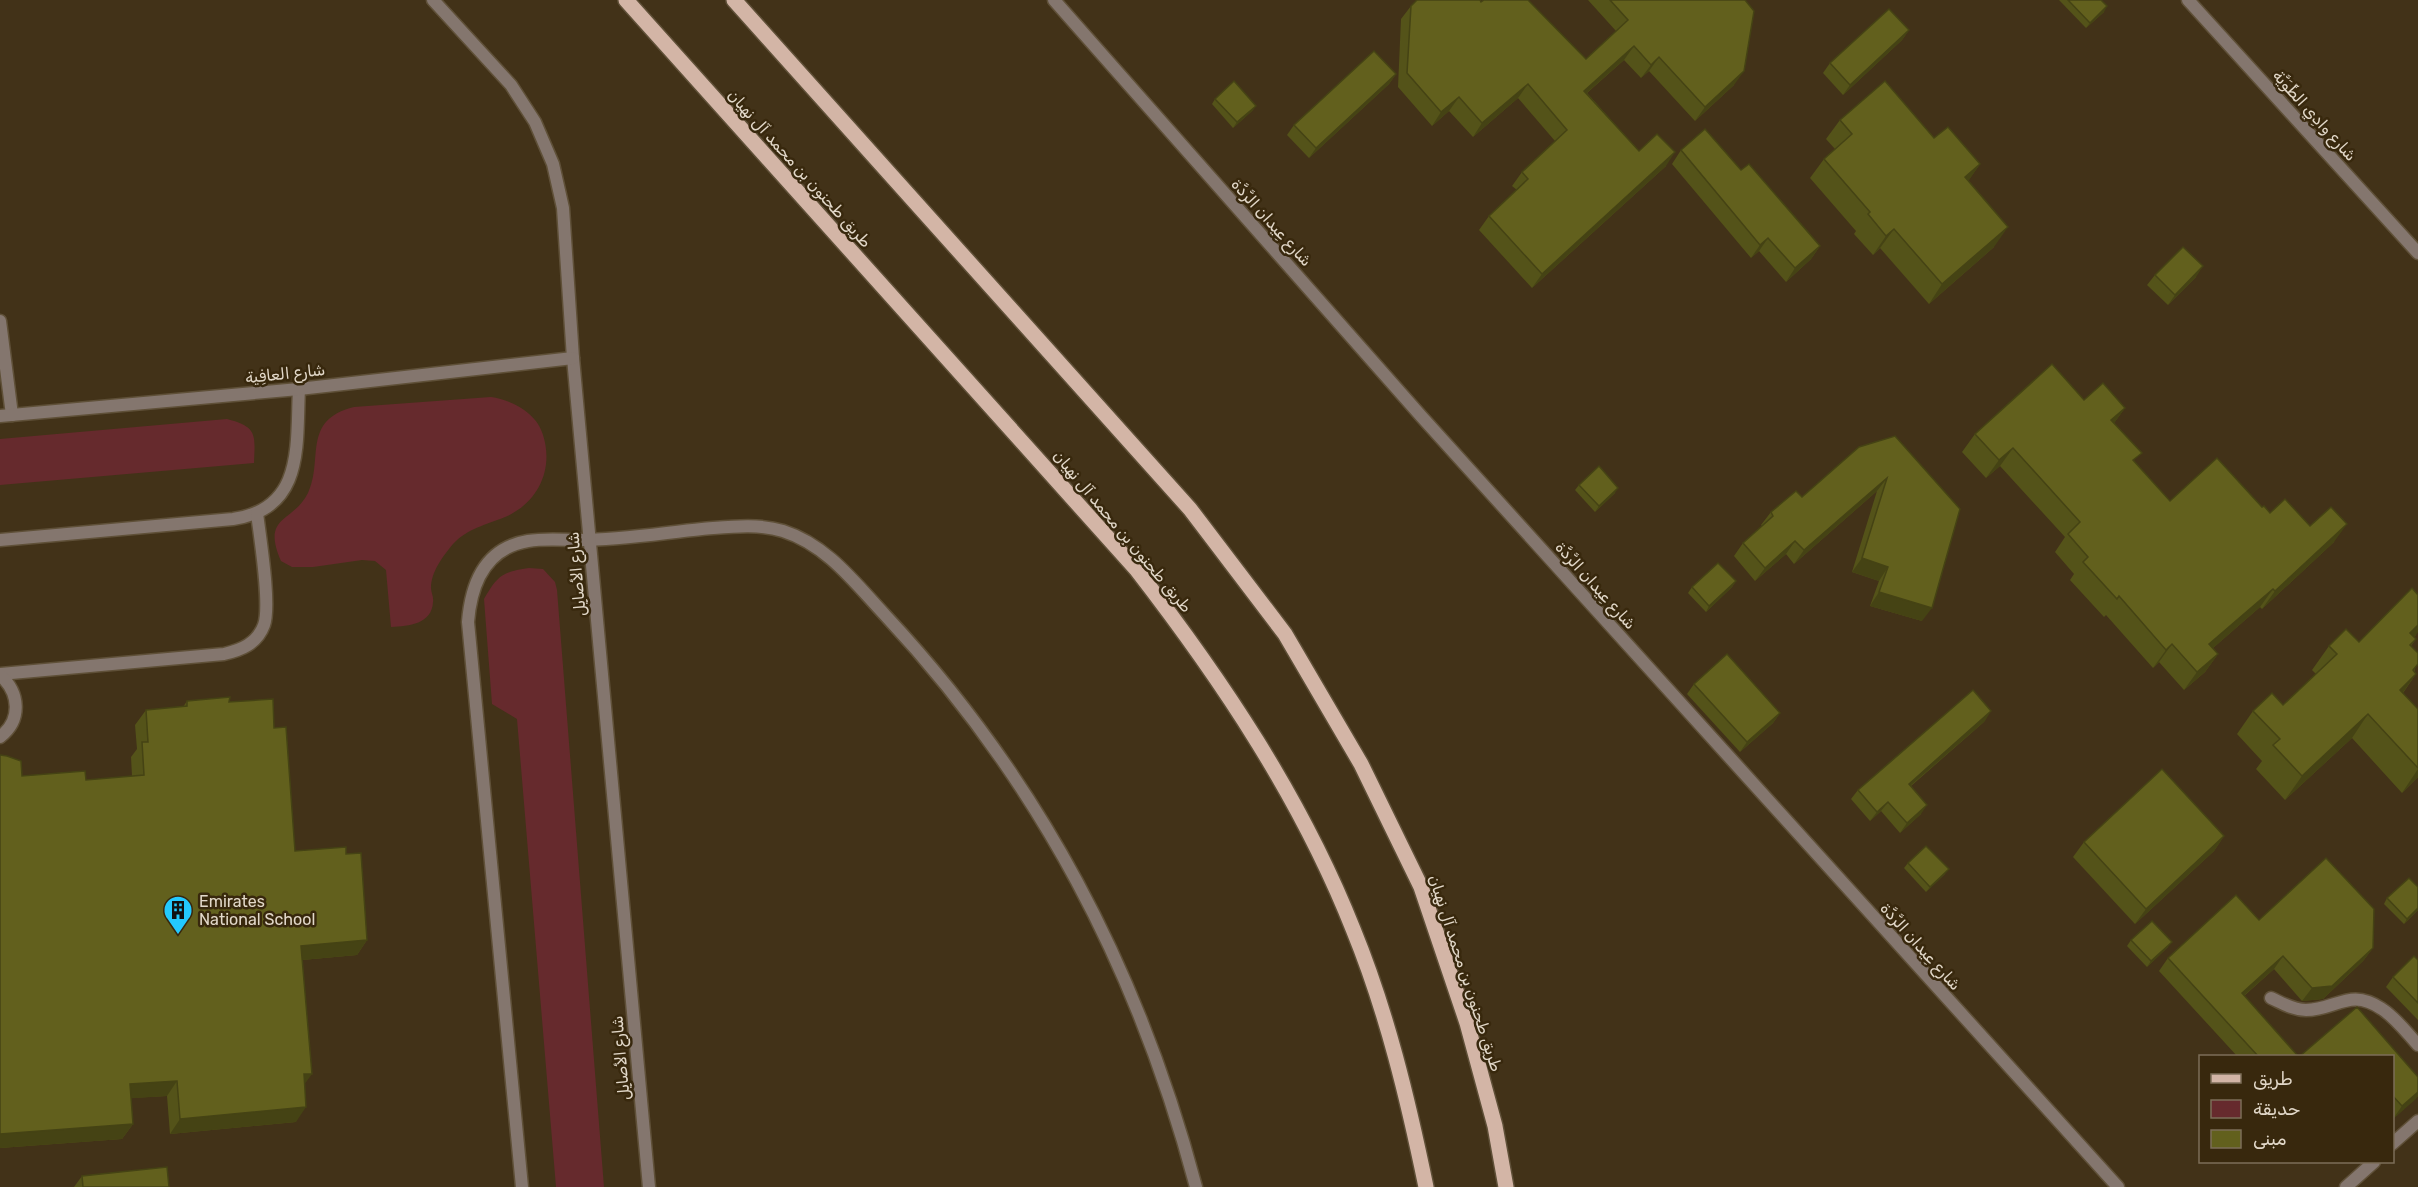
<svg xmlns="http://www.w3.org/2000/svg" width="2418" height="1187" viewBox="0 0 2418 1187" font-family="Rubik,'Noto Naskh Arabic',sans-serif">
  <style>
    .green { fill: #662a2d }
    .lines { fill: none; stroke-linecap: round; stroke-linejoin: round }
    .service-casing { stroke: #5f5038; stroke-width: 15 }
    .minor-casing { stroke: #5f5038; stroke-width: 15 }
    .primary-casing { stroke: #5f5038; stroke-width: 18 }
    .service { stroke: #84766e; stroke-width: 12 }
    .minor { stroke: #84766e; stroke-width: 12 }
    .primary { stroke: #d3b5a6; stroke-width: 15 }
    .wall { fill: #545319 }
    .shaded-wall { fill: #454314 }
    .building { fill: #62601d; stroke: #454314; stroke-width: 1.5 }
    .labels { text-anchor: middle; stroke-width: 5; stroke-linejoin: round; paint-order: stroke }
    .street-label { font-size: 16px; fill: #e2d8c9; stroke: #38280d }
    .poi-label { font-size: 16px; fill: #e2d8c9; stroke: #38280d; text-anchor: start }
  </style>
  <rect width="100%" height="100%" fill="#423218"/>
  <!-- green -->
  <g class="green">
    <path d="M491 397C512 400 537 413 543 435 554 469 538 503 505 517 486 525 468 528 453 544 443 556 431 572 431 588 431 593 434 597 433 602 432 624 409 626 391 627L386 570 375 561 362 560 313 567H292L281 561C261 515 293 523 308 493 324 460 301 420 354 407Z"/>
    <path d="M227 419C258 427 255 435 254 463L0 485V439Z"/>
    <path d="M529 568 543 569 555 582 557 590 604 1187H556L517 719 492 704 484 599C498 575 502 572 529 568Z"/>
  </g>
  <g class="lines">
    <!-- service casing -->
    <g class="service-casing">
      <g id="service">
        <path d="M0 321 12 415"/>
        <path d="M0 540 233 519C305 509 296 444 299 389"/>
        <path d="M0 674 224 654C241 650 257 644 264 625 271 605 260 538 257 513"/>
        <path d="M0 675C20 693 22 720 0 737"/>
        <path d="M522 1187 468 622C471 584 485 548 528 541 545 538 564 540 580 540 621 540 662 533 702 529 729 527 757 523 783 531 827 545 855 583 885 615 1040 781 1138 969 1196 1187"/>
      </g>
    </g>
    <!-- minor casing -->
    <g class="minor-casing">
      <g id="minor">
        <path d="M433 0 511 85 535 122 553 164 563 208 573 358 649 1187"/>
        <path d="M1054 0 1421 416 2118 1187"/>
        <path d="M2188 0 2418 253"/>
        <path d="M0 416 299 389 573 358"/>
        <path d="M2271 998C2282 1003 2293 1010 2306 1010 2336 1010 2350 987 2382 1009 2396 1018 2407 1033 2418 1045"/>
        <path d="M2392 1144 2418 1121"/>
        <path d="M2346 1187 2374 1162"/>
      </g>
    </g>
    <!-- primary casing -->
    <g class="primary-casing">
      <g id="primary">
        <path d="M626 0 1136 569C1222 680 1301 798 1353 929 1387 1012 1408 1100 1426 1187"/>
        <path d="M734 0 1190 509 1285 634 1361 764 1421 887 1467 1023 1495 1126 1506 1187"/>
      </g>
    </g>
    <!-- service -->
    <use href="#service" class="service"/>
    <!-- minor -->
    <use href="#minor" class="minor"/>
    <!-- primary -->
    <use href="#primary" class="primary"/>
  </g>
  <!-- wall -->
  <g class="wall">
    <path d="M1588 0H1745L1734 85 1695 121 1649 71 1641 78 1624 60 1587 93 1639 151 1666 166 1532 288 1479 230 1489 216 1517 190 1512 186 1522 172 1555 141 1518 98 1473 137 1449 111 1432 126 1398 87 1401 19 1411 6 1481 2 1586 59 1616 31Z"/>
    <path d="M2059 0H2101L2104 12 2086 28Z"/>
    <path d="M1909 30 1902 40 1843 95 1823 73 1830 63Z"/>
    <path d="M1396 74 1389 84 1309 158 1287 135 1294 125Z"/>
    <path d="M1215 99 1256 106 1252 111 1233 128 1212 104Z"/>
    <path d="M1840 120 1934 138 1980 164 1968 181 1994 247 1929 304 1880 248 1873 255 1854 234 1856 231 1810 178 1824 159 1835 149 1826 139Z"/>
    <path d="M1681 150 1741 170 1820 246 1811 259 1786 282 1759 251 1751 258 1672 164Z"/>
    <path d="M2155 275 2196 277 2168 305 2147 285Z"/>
    <path d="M2084 400 2125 408 2114 423 2135 462 2170 501 2262 507 2270 513 2310 526 2334 542 2262 609 2260 607 2213 648 2218 654 2205 672 2184 690 2159 662 2153 668 2106 615 2104 617 2070 580 2074 574 2055 552 2065 537 2000 466 1986 478 1962 452 1975 434Z"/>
    <path d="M1895 436 1922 621 1870 606 1879 581 1852 572 1877 491 1794 564 1786 554 1755 581 1734 556 1743 543 1762 526 1761 525 1771 512 1802 497Z"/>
    <path d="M1579 485 1615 493 1595 512 1575 490Z"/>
    <path d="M1736 581 1732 587 1706 612 1688 593 1692 587Z"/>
    <path d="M2416 635 2414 637 2416 639 2411 646 2415 672 2416 674 2403 693 2418 709V777L2402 793 2352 738 2285 800 2256 769 2262 761 2237 734 2253 711 2283 705 2316 674 2312 670 2329 646Z"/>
    <path d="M1694 684 1780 713 1773 723 1740 752 1687 694Z"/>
    <path d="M187 701 229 702 274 728 295 851 346 854 367 940 357 955 302 960 304 1084 296 1122 170 1134 167 1096 131 1098 133 1124 122 1139 0 1148V755L22 776 86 780 132 776 131 757 137 749 135 725 146 710 183 707Z"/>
    <path d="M1985 721 1911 786 1921 814 1900 833 1881 811 1870 821 1851 799 1858 790Z"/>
    <path d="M2224 836 2214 851 2135 924 2073 857 2084 842Z"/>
    <path d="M1908 863 1945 874 1926 892 1904 868Z"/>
    <path d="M2387 898 2418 910 2404 924 2384 904Z"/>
    <path d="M2259 920 2373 948 2363 961 2323 999 2302 1001 2274 969 2244 996 2298 1056H2237L2159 971 2168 958Z"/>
    <path d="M2131 940 2168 947 2147 967 2127 946Z"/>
    <path d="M2418 960V1020L2386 987 2393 977Z"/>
    <path d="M2392 1056 2418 1077V1096L2393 1119Z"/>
    <path d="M82 1176 169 1187H74Z"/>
  </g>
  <!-- shaded-wall -->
  <g class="shaded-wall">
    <path d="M2107 6 2104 12 2086 28 2090 23Z"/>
    <path d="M1909 30 1902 40 1843 95 1850 85Z"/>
    <path d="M1634 46 1624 60 1574 104 1584 91Z"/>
    <path d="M1659 57 1649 71 1641 78 1651 65Z"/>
    <path d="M1744 71 1734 85 1695 121 1705 107Z"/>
    <path d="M1396 74 1389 84 1309 158 1316 148Z"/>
    <path d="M1528 84 1518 98 1473 137 1482 123Z"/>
    <path d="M1459 97 1449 111 1432 126 1441 112Z"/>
    <path d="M1256 106 1252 111 1233 128 1237 122Z"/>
    <path d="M1675 152 1666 166 1532 288 1542 274Z"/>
    <path d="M1980 164 1967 183 1965 177Z"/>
    <path d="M2008 227 1994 247 1929 304 1942 284Z"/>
    <path d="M1894 229 1880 248 1873 255 1886 236Z"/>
    <path d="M1768 238 1759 251 1751 258 1760 245Z"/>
    <path d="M1820 246 1811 259 1786 282 1795 268Z"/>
    <path d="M2203 266 2196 277 2168 305 2175 295Z"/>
    <path d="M2125 408 2112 426 2111 420Z"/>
    <path d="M2013 448 2000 466 1986 478 1999 460Z"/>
    <path d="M1887 478 1877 491 1794 564 1804 550Z"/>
    <path d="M1618 488 1615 493 1595 512 1599 506Z"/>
    <path d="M2347 524 2334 542 2262 609 2275 591Z"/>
    <path d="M1795 541 1786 554 1755 581 1765 568Z"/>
    <path d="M1862 558 1888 567 1879 581 1852 572Z"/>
    <path d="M1736 581 1732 587 1706 612 1709 606Z"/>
    <path d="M2273 589 2260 607 2197 662 2209 644Z"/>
    <path d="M1879 592 1932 608 1922 621 1870 606Z"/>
    <path d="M2418 625V632L2416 635 2393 657 2410 633Z"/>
    <path d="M2172 644 2159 662 2153 668 2166 650Z"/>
    <path d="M2218 654 2205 672 2184 690 2197 672Z"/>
    <path d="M2416 674 2399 698 2400 690Z"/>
    <path d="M1991 711 1985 721 1902 793 1909 784Z"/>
    <path d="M1780 713 1773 723 1740 752 1747 742Z"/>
    <path d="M2368 714 2352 738 2285 800 2302 776Z"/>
    <path d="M2418 769V777L2402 793Z"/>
    <path d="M1888 802 1881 811 1870 821 1877 812Z"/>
    <path d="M1927 805 1921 814 1900 833 1907 823Z"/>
    <path d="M2224 836 2214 851 2135 924 2146 909Z"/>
    <path d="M1949 869 1945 874 1926 892 1930 887Z"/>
    <path d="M2418 908V910L2404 924 2407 919Z"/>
    <path d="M367 940 357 955 291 961 301 946Z"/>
    <path d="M2172 942 2168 947 2147 967 2151 961Z"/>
    <path d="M2373 948 2363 961 2323 999 2302 1001 2312 988Z"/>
    <path d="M2283 956 2274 969 2232 1006 2242 993Z"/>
    <path d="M304 1074H312L301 1089Z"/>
    <path d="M177 1081 167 1096 120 1099 130 1084Z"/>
    <path d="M2418 1092V1096L2416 1099 2393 1119 2402 1106Z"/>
    <path d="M306 1107 296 1122 170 1134 180 1119Z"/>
    <path d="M133 1124 122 1139 0 1148V1134Z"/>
  </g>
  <!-- building -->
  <g class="building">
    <path d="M1417 0H1480L1481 2 1484 0H1528L1586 59 1628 20 1610 0H1745L1754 11 1744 71 1705 107 1659 57 1651 65 1634 46 1584 91 1639 151 1657 134 1675 152 1542 274 1489 216 1528 179 1522 172 1567 130 1528 84 1482 123 1459 97 1441 112 1407 73 1411 6Z"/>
    <path d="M2068 0H2101L2107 6 2090 23Z"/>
    <path d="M1889 9 1909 30 1850 85 1830 63Z"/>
    <path d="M1374 51 1396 74 1316 148 1294 125Z"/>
    <path d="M1234 81 1256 106 1237 122 1215 99Z"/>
    <path d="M1885 81 1934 138 1948 127 1980 164 1965 177 2008 227 1942 284 1894 229 1886 236 1868 214 1870 212 1824 159 1852 134 1840 120Z"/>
    <path d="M1705 129 1741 170 1749 164 1820 246 1795 268 1768 238 1760 245 1681 150Z"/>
    <path d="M2183 247 2203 266 2175 295 2155 275Z"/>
    <path d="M2052 364 2084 400 2103 383 2125 408 2111 420 2142 453 2133 460 2170 501 2217 458 2262 507 2264 506 2270 513 2285 499 2310 526 2331 507 2347 524 2275 591 2273 589 2209 644 2218 654 2197 672 2172 644 2166 650 2119 596 2117 599 2083 562 2088 557 2068 534 2080 522 2013 448 1999 460 1975 434Z"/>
    <path d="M1895 436 1960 509 1932 608 1879 592 1888 567 1862 558 1887 478 1804 550 1795 541 1765 568 1743 543 1773 516 1771 512 1796 491 1802 497 1859 447Z"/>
    <path d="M1599 466 1618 488 1599 506 1579 485Z"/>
    <path d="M1718 563 1736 581 1709 606 1692 587Z"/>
    <path d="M2412 588 2418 595V625L2410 633 2416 639 2410 645 2418 653V664L2413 670 2416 674 2400 690 2418 709V768L2368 714 2302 776 2273 745 2280 739 2253 711 2272 693 2283 705 2337 654 2329 646 2346 629 2359 642Z"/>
    <path d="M1727 654 1780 713 1747 742 1694 684Z"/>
    <path d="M1973 690 1991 711 1909 784 1927 805 1907 823 1888 802 1877 812 1858 790Z"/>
    <path d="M230 697 229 702 273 699 274 728 286 727 295 851 346 847V854L361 853 367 940 301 946 312 1074H304L306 1107 180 1119 177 1081 130 1084 133 1124 0 1134V755L7 756 21 761 22 776 85 771 86 780 144 775 142 742H148L146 710 187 706V701Z"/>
    <path d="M2162 769 2224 836 2146 909 2084 842Z"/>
    <path d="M1926 846 1949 869 1930 887 1908 863Z"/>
    <path d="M2326 858 2374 909 2373 948 2332 986 2312 988 2283 956 2242 993 2298 1056H2258L2168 958 2236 895 2259 920Z"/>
    <path d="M2409 878 2418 887V908L2407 919 2387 898Z"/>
    <path d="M2152 921 2172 942 2151 961 2131 940Z"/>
    <path d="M2414 956 2418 960V1003L2393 977Z"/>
    <path d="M2357 1007 2418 1077V1092L2402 1106 2392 1095V1056H2300Z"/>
    <path d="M167 1167 169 1187H83L82 1176Z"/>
  </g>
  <!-- icons -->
  <defs>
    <g id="building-pin" transform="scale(1.5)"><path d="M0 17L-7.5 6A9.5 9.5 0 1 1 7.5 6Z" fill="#23c9fe" stroke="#38280d"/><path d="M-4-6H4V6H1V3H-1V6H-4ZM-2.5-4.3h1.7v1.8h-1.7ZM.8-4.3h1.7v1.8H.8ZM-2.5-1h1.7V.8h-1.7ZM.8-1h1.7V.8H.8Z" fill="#111"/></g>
  </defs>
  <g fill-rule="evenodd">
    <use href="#building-pin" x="178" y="910"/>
  </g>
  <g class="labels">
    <!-- street labels -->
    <g class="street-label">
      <text transform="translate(2315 115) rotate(48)" y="6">شارع وادِي الطِّوَيَّة</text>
      <text transform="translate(800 168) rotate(48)" y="6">طريق طحنون بن محمد آل نهيان</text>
      <text transform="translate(1272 222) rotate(48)" y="6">شارع عِيدان الرَّدَّة</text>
      <text transform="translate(285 373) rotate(-6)" y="6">شارع العافِية</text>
      <text transform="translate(1123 531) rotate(50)" y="6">طريق طحنون بن محمد آل نهيان</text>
      <text transform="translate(576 574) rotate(-95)" y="6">شارع الأصايِل</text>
      <text transform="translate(1596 585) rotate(48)" y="6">شارع عِيدان الرَّدَّة</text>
      <text transform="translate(1921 946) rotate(48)" y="6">شارع عِيدان الرَّدَّة</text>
      <text transform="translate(1466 973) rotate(72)" y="6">طريق طحنون بن محمد آل نهيان</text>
      <text transform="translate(620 1058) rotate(-95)" y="6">شارع الأصايِل</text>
    </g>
    <!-- poi labels -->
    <g class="poi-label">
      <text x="199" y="907">Emirates<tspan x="199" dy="18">National School</tspan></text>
    </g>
  </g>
  <!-- legend -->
  <rect x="2199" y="1055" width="195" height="108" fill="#38280d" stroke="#7c6e58" stroke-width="1.5"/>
  <rect x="2211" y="1074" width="30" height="9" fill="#d3b5a6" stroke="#7c6e58" stroke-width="1.5"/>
  <text x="2253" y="1085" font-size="18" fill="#e2d8c9">طريق</text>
  <rect x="2211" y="1100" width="30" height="18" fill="#662a2d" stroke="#7c6e58" stroke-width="1.5"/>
  <text x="2253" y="1115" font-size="18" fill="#e2d8c9">حديقة</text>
  <rect x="2211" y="1130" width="30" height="18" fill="#62601d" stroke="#7c6e58" stroke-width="1.5"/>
  <text x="2253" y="1145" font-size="18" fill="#e2d8c9">مبنى</text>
</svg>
